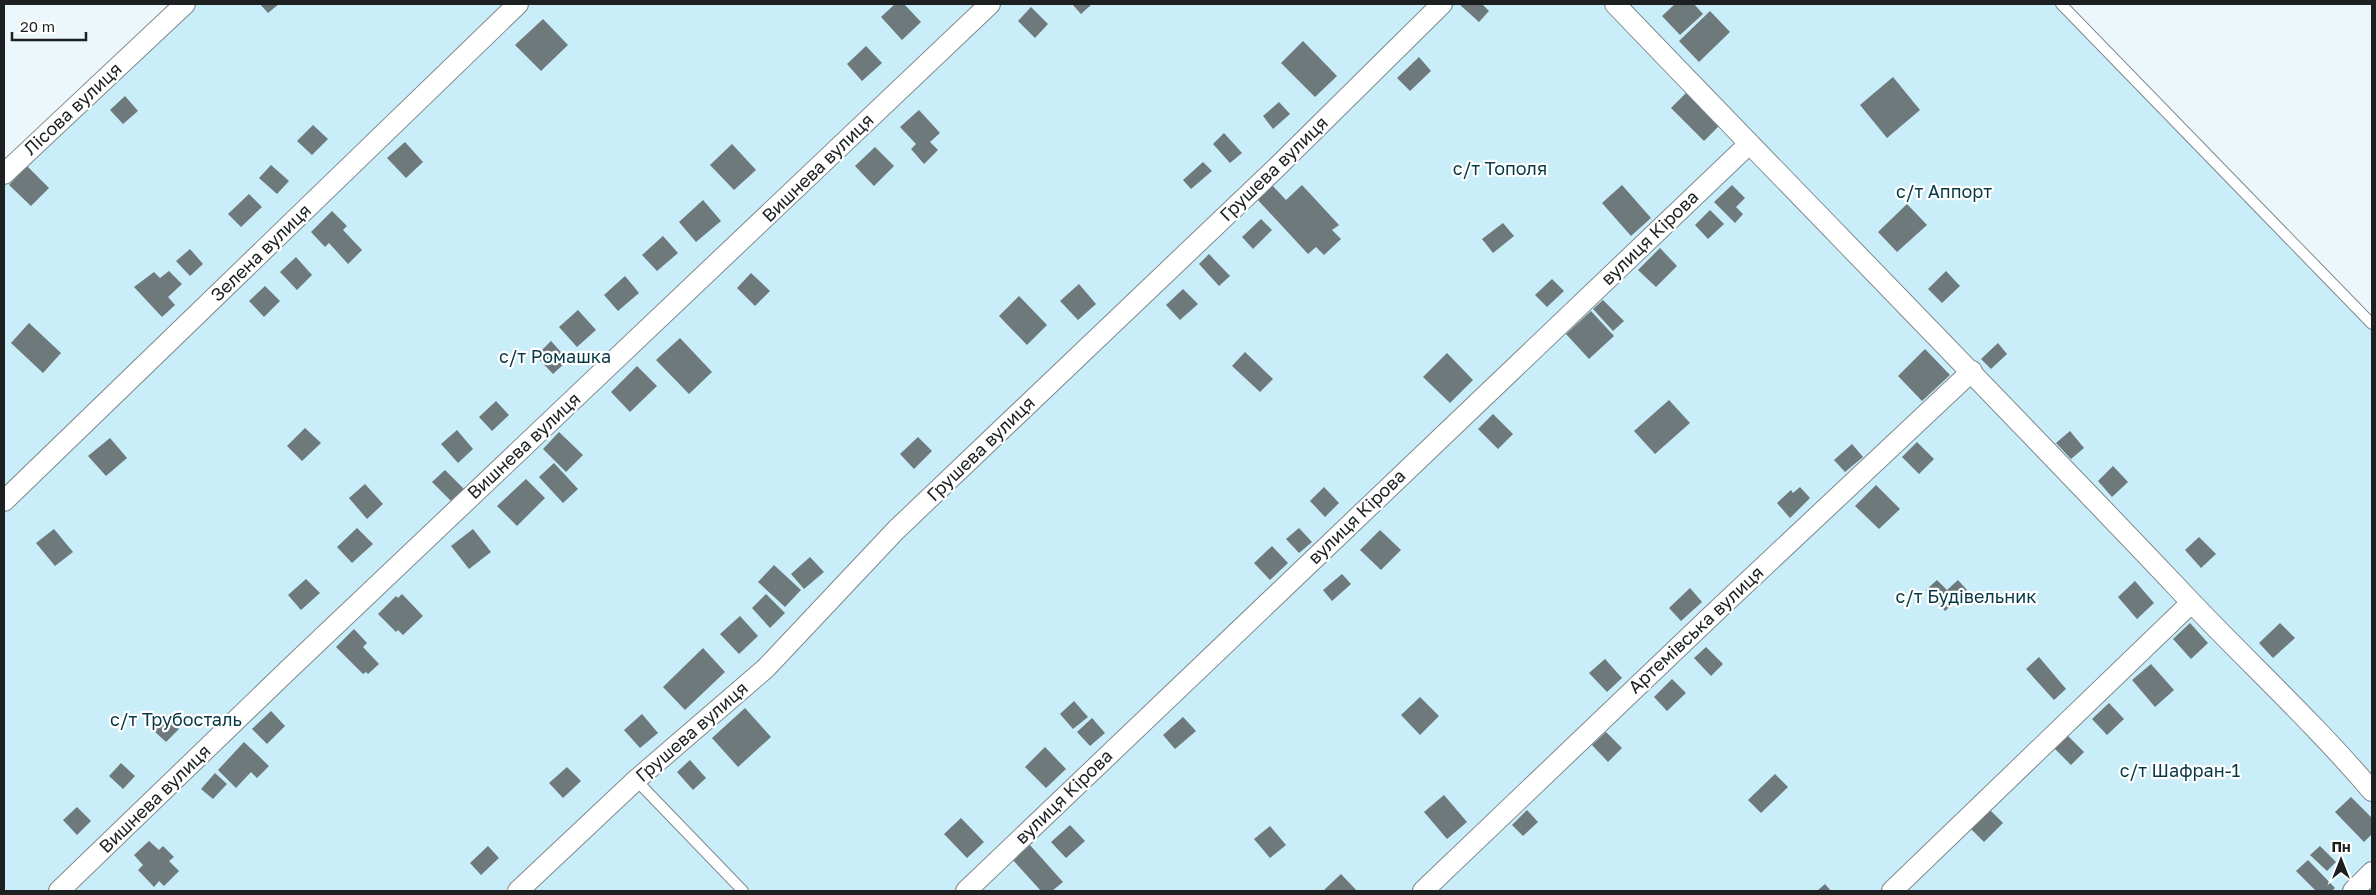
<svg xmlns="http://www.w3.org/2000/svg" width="2376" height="895" viewBox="0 0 2376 895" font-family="'Golos Text',sans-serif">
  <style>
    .green { fill: #c9edf9 }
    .building { fill: #6e797c }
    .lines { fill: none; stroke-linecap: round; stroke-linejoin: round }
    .lane-casing { stroke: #7f898d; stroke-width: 12 }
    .street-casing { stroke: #7f898d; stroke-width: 22 }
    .lane { stroke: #fff; stroke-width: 10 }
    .street { stroke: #fff; stroke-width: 20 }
    .labels { text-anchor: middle; stroke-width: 4.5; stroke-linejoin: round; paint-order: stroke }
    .street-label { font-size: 18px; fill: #1c2021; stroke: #fff }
    .park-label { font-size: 18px; fill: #053945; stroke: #fff }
  </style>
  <rect width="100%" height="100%" fill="#ebf7fa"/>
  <!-- green -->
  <path class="green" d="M175 4H2062L2372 321V891H4V162Z"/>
  <!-- building -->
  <g class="building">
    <path d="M260 4H279L268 13Z"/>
    <path d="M895 4H904L921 22 902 40 881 17Z"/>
    <path d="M1072 4H1092L1081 14Z"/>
    <path d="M1459 4H1482L1489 11 1479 22Z"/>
    <path d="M1675 4H1694L1703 14 1680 35 1662 16Z"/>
    <path d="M1031 7 1048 24 1035 38 1018 21Z"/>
    <path d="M1710 11 1730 32 1699 62 1679 41Z"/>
    <path d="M543 19 568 45 541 71 515 45Z"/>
    <path d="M1303 41 1337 76 1315 97 1281 63Z"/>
    <path d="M866 46 882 63 862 81 847 64Z"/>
    <path d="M1419 57 1431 71 1410 91 1397 78Z"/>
    <path d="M1893 77 1920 110 1887 138 1860 105Z"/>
    <path d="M1690 89 1719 126 1704 141 1671 108Z"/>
    <path d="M125 96 138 111 123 124 110 110Z"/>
    <path d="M1279 102 1290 114 1273 129 1263 116Z"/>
    <path d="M919 110 940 133 930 142 938 150 924 164 911 149 916 144 900 127Z"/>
    <path d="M313 125 328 139 312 155 297 141Z"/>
    <path d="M1224 133 1242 153 1230 163 1213 144Z"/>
    <path d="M405 142 423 162 406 178 387 158Z"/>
    <path d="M732 144 756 170 734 190 710 165Z"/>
    <path d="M875 147 894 166 874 186 855 166Z"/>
    <path d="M1203 162 1212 171 1191 189 1183 180Z"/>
    <path d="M271 165 289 181 277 194 259 178Z"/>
    <path d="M27 166 49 188 31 206 9 185Z"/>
    <path d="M1271 184 1286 200 1302 185 1339 225 1332 230 1341 239 1324 255 1316 247 1308 254 1256 198Z"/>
    <path d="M1622 185 1651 218 1631 236 1602 203Z"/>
    <path d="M1732 185 1745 198 1736 207 1743 214 1735 223 1714 202Z"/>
    <path d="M249 194 262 207 241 227 228 214Z"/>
    <path d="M703 200 721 221 696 242 679 222Z"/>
    <path d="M1907 204 1927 225 1897 252 1878 232Z"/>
    <path d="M1710 210 1724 224 1708 239 1695 225Z"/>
    <path d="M332 211 347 226 343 230 362 250 348 264 329 243 325 247 311 232Z"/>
    <path d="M1261 219 1272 230 1253 249 1242 237Z"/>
    <path d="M1503 223 1514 236 1493 253 1482 239Z"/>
    <path d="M663 236 678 253 657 271 642 255Z"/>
    <path d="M1660 248 1677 266 1656 287 1638 270Z"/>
    <path d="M190 249 203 264 190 276 176 261Z"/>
    <path d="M1209 254 1230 276 1219 286 1199 264Z"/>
    <path d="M296 257 312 275 297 290 280 272Z"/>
    <path d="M169 271 182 284 168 297 175 305 162 317 134 287 154 272 160 278Z"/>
    <path d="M1946 271 1960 286 1942 303 1928 289Z"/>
    <path d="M751 273 770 291 755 306 737 288Z"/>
    <path d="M625 276 639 293 618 311 604 295Z"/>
    <path d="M1552 279 1564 291 1547 307 1535 295Z"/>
    <path d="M1079 284 1096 304 1078 320 1060 301Z"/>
    <path d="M265 286 280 301 264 317 249 301Z"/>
    <path d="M1183 289 1198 304 1180 320 1166 305Z"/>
    <path d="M1019 296 1047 325 1027 345 999 316Z"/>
    <path d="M1603 300 1624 321 1613 331 1593 309Z"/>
    <path d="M578 310 596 330 577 347 559 327Z"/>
    <path d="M1591 311 1614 336 1589 359 1566 334Z"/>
    <path d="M29 323 61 353 43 373 11 343Z"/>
    <path d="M680 338 712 372 689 394 656 360Z"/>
    <path d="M551 341 568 360 553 374 536 356Z"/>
    <path d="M1998 343 2007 354 1991 369 1981 359Z"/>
    <path d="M1925 349 1950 375 1922 401 1898 376Z"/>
    <path d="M1245 352 1273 379 1260 392 1232 366Z"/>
    <path d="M1447 353 1473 380 1450 403 1423 377Z"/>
    <path d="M637 366 657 386 630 412 611 392Z"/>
    <path d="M1669 400 1690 423 1655 454 1634 431Z"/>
    <path d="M496 401 509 415 492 431 479 417Z"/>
    <path d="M1493 414 1513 434 1498 449 1478 429Z"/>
    <path d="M305 428 321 443 302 461 287 446Z"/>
    <path d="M457 430 473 449 458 463 441 444Z"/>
    <path d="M2070 431 2084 448 2071 459 2056 443Z"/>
    <path d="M559 432 583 455 566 472 543 449Z"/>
    <path d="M918 437 932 451 914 469 900 454Z"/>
    <path d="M110 438 127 458 106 476 88 456Z"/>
    <path d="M1917 442 1934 459 1919 474 1902 457Z"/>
    <path d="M1852 444 1863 457 1845 472 1834 460Z"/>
    <path d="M554 463 578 489 563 503 539 477Z"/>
    <path d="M2113 466 2128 482 2112 497 2098 481Z"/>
    <path d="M445 470 465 490 453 503 432 482Z"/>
    <path d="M526 479 545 498 517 526 497 506Z"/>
    <path d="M365 484 383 504 367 519 349 498Z"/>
    <path d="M1876 485 1900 509 1879 529 1855 506Z"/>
    <path d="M1324 487 1339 503 1325 517 1310 501Z"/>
    <path d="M1800 487 1810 498 1790 518 1777 503 1791 490 1793 493Z"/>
    <path d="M357 528 373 544 352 563 337 547Z"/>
    <path d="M1299 528 1312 542 1299 553 1286 539Z"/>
    <path d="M54 529 73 552 55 566 36 543Z"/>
    <path d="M473 529 491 552 469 569 451 546Z"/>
    <path d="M1380 530 1401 550 1381 570 1360 550Z"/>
    <path d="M2199 537 2216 554 2201 568 2185 550Z"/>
    <path d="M1272 546 1288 563 1270 580 1254 563Z"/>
    <path d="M810 557 824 572 804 589 791 574Z"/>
    <path d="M774 565 801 590 785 607 758 582Z"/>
    <path d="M1342 574 1351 584 1332 601 1323 590Z"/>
    <path d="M306 579 320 593 301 610 288 595Z"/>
    <path d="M1937 580 1947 590 1958 580 1967 590 1945 611 1926 590Z"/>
    <path d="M2135 581 2154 603 2137 619 2118 597Z"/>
    <path d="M1690 588 1702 602 1681 621 1669 608Z"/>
    <path d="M402 594 423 616 403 635 398 630 396 632 378 614 396 596 398 598Z"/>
    <path d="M766 594 785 613 770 628 752 608Z"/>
    <path d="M740 616 758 636 739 654 720 634Z"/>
    <path d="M2190 623 2208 643 2191 659 2173 639Z"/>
    <path d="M2280 623 2295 638 2273 658 2259 643Z"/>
    <path d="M354 629 367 643 363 647 379 664 368 674 366 672 363 674 336 647Z"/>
    <path d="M1706 647 1723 664 1711 676 1694 658Z"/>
    <path d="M703 648 725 672 685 710 663 687Z"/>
    <path d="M2039 657 2066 689 2054 700 2026 669Z"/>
    <path d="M1605 659 1622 678 1607 692 1589 673Z"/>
    <path d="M2151 664 2174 690 2155 707 2132 680Z"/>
    <path d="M1672 679 1686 693 1667 711 1654 697Z"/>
    <path d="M1420 697 1439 716 1420 735 1401 715Z"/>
    <path d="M1074 701 1088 717 1073 729 1060 714Z"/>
    <path d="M2109 703 2124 719 2107 735 2092 719Z"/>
    <path d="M745 708 771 737 738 767 712 738Z"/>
    <path d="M271 711 285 726 267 744 252 729Z"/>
    <path d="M642 714 658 733 640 748 624 730Z"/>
    <path d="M166 716 179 729 166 742 153 730Z"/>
    <path d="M1183 717 1196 731 1175 749 1163 735Z"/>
    <path d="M1092 718 1105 733 1090 746 1077 732Z"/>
    <path d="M1606 732 1622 748 1608 762 1592 745Z"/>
    <path d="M2066 734 2084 752 2071 765 2053 747Z"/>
    <path d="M244 742 269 766 257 778 251 772 236 788 218 770Z"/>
    <path d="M1045 747 1066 769 1046 788 1025 767Z"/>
    <path d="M690 760 706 778 693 790 677 772Z"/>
    <path d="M121 763 135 776 123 789 109 776Z"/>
    <path d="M567 767 581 781 563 798 549 783Z"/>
    <path d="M215 773 227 784 213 799 201 789Z"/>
    <path d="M1775 774 1788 787 1761 813 1748 800Z"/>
    <path d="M1444 795 1467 822 1447 839 1424 812Z"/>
    <path d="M2351 797 2372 818V834L2364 842 2335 812Z"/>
    <path d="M77 807 91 821 77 835 63 820Z"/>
    <path d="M1989 809 2003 823 1984 842 1970 828Z"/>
    <path d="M1527 810 1538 822 1523 836 1512 825Z"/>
    <path d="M961 818 984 842 967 858 944 834Z"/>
    <path d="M1070 825 1085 841 1066 858 1051 842Z"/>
    <path d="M1270 826 1286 845 1270 858 1254 839Z"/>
    <path d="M149 841 159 850 163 846 174 857 169 861 179 871 164 886 159 881 154 887 138 870 143 865 134 855Z"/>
    <path d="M1029 844 1063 882 1052 891H1041L1012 859Z"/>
    <path d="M488 846 499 858 481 875 470 863Z"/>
    <path d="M2320 846 2336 862 2327 871 2310 855Z"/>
    <path d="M2308 860 2335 888 2332 891H2316L2296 871Z"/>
    <path d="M1341 874 1357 891H1323Z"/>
    <path d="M1825 884 1831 891H1817Z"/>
  </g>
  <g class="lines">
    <!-- lane casing -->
    <g class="lane-casing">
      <g id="lane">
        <path d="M2061 4 2372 324"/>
        <path d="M636 780 743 891"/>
      </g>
    </g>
    <!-- street casing -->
    <g class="street-casing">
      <g id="street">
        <path d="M1615 4C1801 198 1990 390 2175 585 2240 655 2310 718 2372 791"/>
        <path d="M4 174 185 4"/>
        <path d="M4 501 518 4"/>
        <path d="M59 891 286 672 990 4"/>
        <path d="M518 891 636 780 766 668 896 530 1275 169 1442 4"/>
        <path d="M966 891 1749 144"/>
        <path d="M1423 891 1710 617 1972 371"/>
        <path d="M1892 891 2191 603"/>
        <path d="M2353 891 2372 872"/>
      </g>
    </g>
    <!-- lane -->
    <use href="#lane" class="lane"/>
    <!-- street -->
    <use href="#street" class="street"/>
  </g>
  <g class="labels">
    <!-- street labels -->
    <g class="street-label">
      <text transform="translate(73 109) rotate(-43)" y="6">Лісова вулиця</text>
      <text transform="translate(818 168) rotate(-44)" y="6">Вишнева вулиця</text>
      <text transform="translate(1274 169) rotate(-44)" y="6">Грушева вулиця</text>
      <text transform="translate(1650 238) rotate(-44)" y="6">вулиця Кірова</text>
      <text transform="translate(261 253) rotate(-44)" y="6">Зелена вулиця</text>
      <text transform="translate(524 446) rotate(-43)" y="6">Вишнева вулиця</text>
      <text transform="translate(981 449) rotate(-44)" y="6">Грушева вулиця</text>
      <text transform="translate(1357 517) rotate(-44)" y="6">вулиця Кірова</text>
      <text transform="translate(1696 630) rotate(-43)" y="6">Артемівська вулиця</text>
      <text transform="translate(692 732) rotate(-41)" y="6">Грушева вулиця</text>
      <text transform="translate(1064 797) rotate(-44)" y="6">вулиця Кірова</text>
      <text transform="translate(155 799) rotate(-44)" y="6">Вишнева вулиця</text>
    </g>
    <!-- park labels -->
    <g class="park-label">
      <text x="1500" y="175">с/т Тополя</text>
      <text x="1944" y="198">с/т Аппорт</text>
      <text x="555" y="363">с/т Ромашка</text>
      <text x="1966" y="603">с/т Будівельник</text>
      <text x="176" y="726">с/т Трубосталь</text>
      <text x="2180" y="777">с/т Шафран-1</text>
    </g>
  </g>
  <!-- border -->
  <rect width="2376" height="895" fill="none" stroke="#1c2021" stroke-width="10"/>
  <!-- north arrow -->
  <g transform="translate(2341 860)" stroke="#ffffff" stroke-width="4" paint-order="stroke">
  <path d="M0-4L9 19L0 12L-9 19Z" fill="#1c2021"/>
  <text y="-8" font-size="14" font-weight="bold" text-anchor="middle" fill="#1c2021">Пн</text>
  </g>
  <!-- scale -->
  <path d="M12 32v8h74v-8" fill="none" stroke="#1c2021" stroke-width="2.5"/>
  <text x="20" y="32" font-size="15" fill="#1c2021" stroke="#ffffff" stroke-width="4" paint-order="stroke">20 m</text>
</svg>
